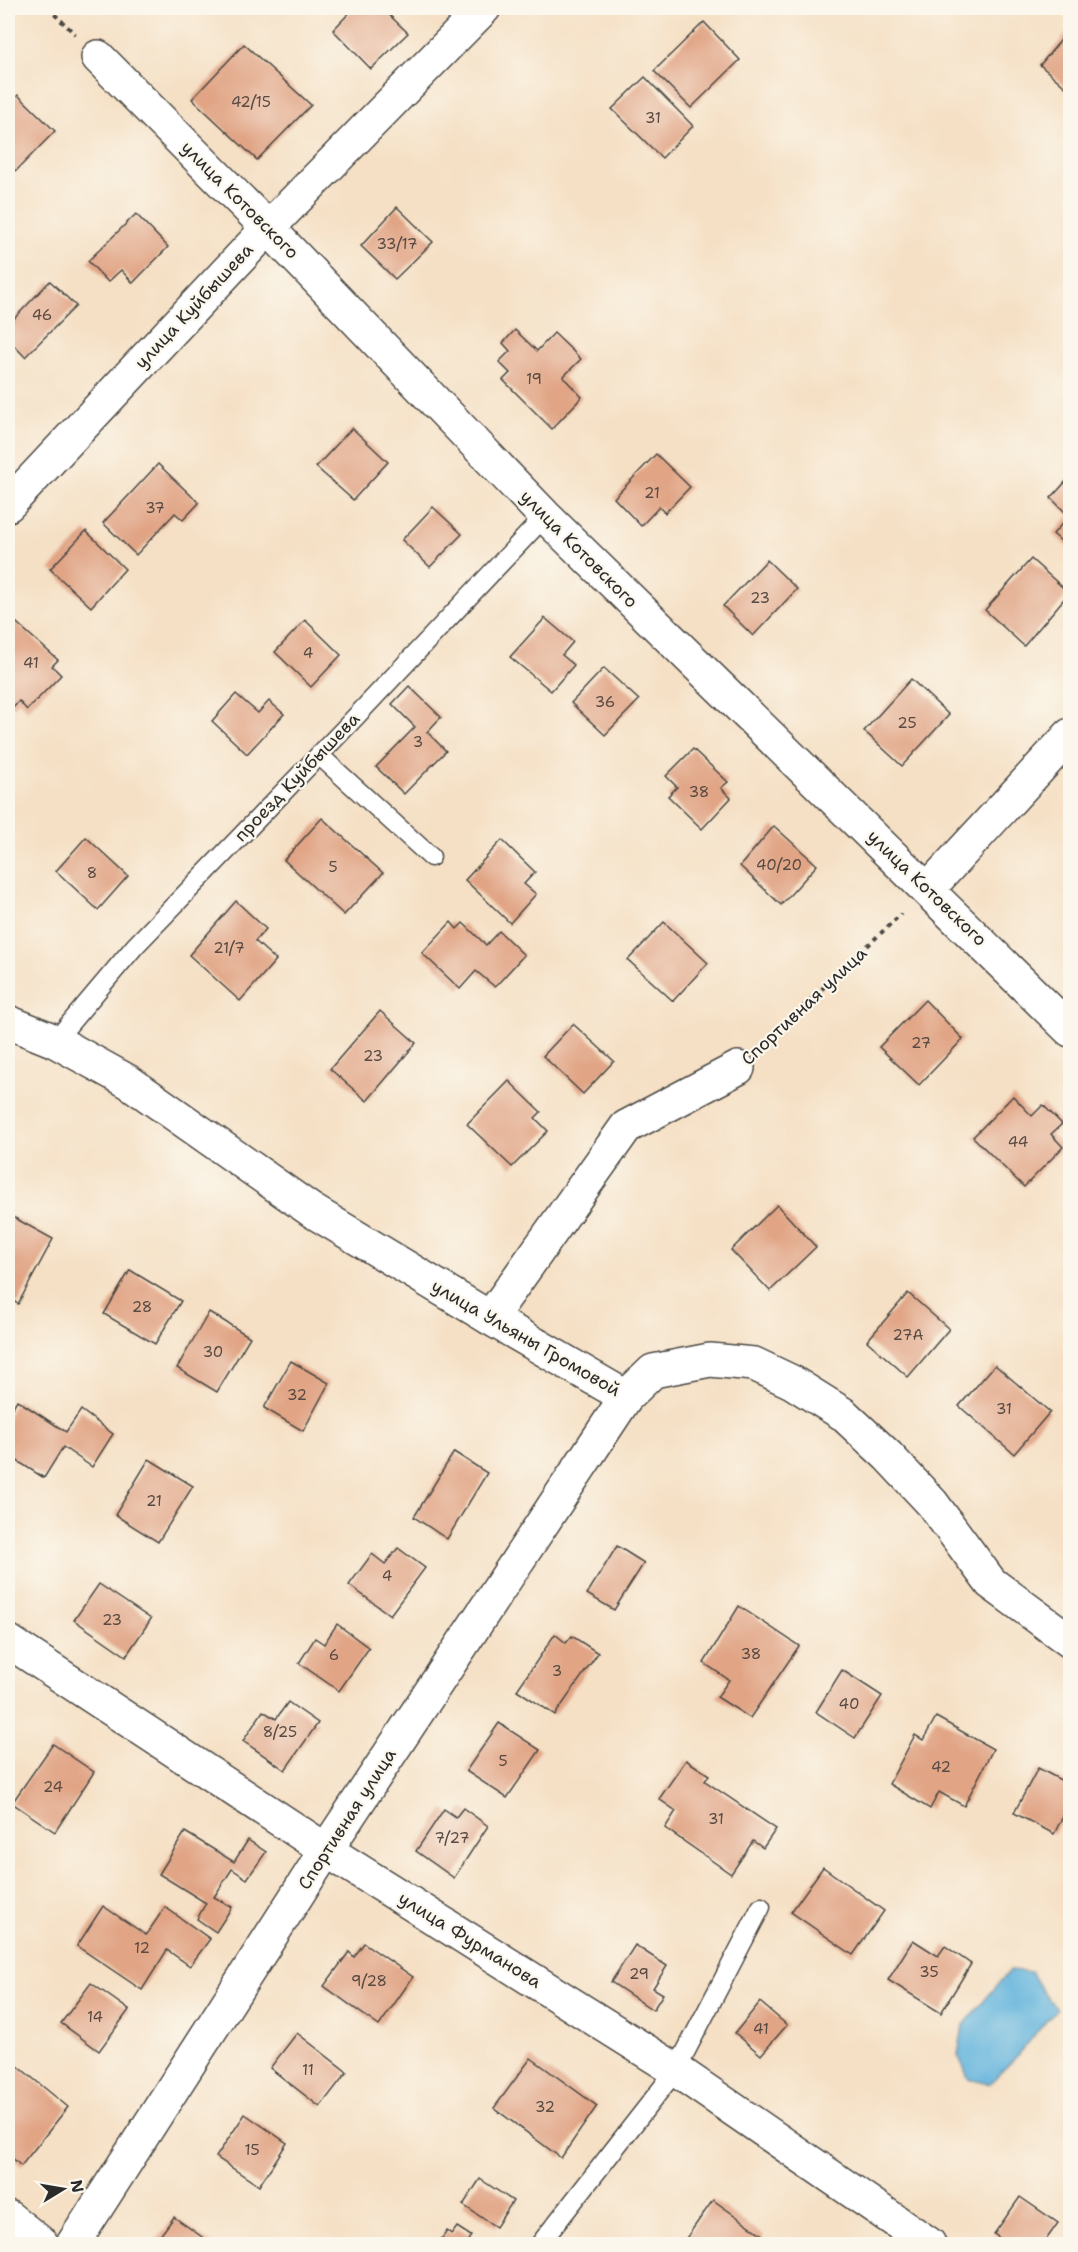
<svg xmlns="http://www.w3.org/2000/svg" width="1078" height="2252" viewBox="0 0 1078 2252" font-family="'Shantell Sans',sans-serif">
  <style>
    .water { fill: #62b4dd; stroke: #467084; stroke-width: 1.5 }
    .building { fill: #e1a586 }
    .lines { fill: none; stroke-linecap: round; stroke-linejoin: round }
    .service-casing { stroke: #494642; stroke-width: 21 }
    .minor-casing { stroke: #494642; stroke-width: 36 }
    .path { stroke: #494642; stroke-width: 4; stroke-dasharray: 4.5 4.5; stroke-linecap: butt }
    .service { stroke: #fff; stroke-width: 18 }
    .minor { stroke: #fff; stroke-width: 33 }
    .labels { text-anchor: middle; stroke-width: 4.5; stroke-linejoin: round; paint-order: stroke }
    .number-label { font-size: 15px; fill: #584a42 }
    .street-label { font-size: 18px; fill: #2b2b2b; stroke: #fbf7ec }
  </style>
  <rect width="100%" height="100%" fill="#fbf7ec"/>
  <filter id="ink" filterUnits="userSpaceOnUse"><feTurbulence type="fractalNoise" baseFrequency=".0167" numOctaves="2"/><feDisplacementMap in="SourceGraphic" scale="12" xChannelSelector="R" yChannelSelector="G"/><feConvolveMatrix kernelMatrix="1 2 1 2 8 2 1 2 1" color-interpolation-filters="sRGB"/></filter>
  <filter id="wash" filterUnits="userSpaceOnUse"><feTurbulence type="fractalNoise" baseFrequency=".008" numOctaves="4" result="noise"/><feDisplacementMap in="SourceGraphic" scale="24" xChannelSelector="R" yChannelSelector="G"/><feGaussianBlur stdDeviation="1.35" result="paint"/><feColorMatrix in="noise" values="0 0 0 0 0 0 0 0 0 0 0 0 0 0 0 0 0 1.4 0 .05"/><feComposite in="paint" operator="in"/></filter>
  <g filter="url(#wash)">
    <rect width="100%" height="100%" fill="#f5e0c5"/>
    <!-- water -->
    <path class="water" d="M1010 1970 1031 1972 1045 1995 1057 2008 1019 2054 989 2084 969 2079 958 2055 963 2026Z"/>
    <g id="blocks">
      <!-- building -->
      <g class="building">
        <path d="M354 8H382L408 33 371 69 333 30Z"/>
        <path d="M704 22 740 60 691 108 654 71Z"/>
        <path d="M1070 29V91L1040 65Z"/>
        <path d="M244 44 311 105 257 160 192 99Z"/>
        <path d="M645 77 693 126 662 158 612 109Z"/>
        <path d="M18 95 55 131 16 171 8 163V106Z"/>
        <path d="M397 207 433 242 395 279 361 246Z"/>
        <path d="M136 214 168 247 133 283 121 270 108 282 88 261Z"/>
        <path d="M50 281 76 306 25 357 8 339V325Z"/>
        <path d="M515 330 537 351 554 333 581 359 563 377 582 397 552 429 503 380 510 373 499 362 510 351 503 343Z"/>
        <path d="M352 428 388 462 353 500 316 467Z"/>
        <path d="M656 454 690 487 665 513 659 507 641 526 614 498Z"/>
        <path d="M158 464 199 503 183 520 175 513 136 555 103 523Z"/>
        <path d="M1070 477V549L1053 534 1069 516 1051 498Z"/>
        <path d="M433 507 462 534 430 567 402 540Z"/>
        <path d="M86 531 125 569 91 607 50 569Z"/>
        <path d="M1031 559 1069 593 1024 646 985 610Z"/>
        <path d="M767 560 797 589 753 636 723 606Z"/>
        <path d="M8 615 58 660 52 666 61 675 27 710 19 701 14 707 8 701Z"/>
        <path d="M545 618 573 642 562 655 574 665 551 691 510 657Z"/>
        <path d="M305 620 341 655 311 687 275 652Z"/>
        <path d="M604 668 639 700 605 735 571 703Z"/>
        <path d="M911 679 949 715 902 766 864 731Z"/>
        <path d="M409 686 441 717 427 732 446 751 404 794 376 767 415 727 392 704Z"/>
        <path d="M236 694 258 713 269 701 284 714 247 754 212 721Z"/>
        <path d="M693 749 728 782 721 788 731 798 702 829 668 796 677 787 666 776Z"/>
        <path d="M322 818 383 873 344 915 284 860Z"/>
        <path d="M774 826 817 865 781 905 740 866Z"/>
        <path d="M86 837 128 876 98 910 56 871Z"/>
        <path d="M502 840 535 872 524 884 536 894 510 923 465 880Z"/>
        <path d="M236 901 266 929 255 941 276 960 240 1001 189 955Z"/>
        <path d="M451 922 457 929 463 923 486 945 499 931 524 955 495 987 476 971 460 989 422 953Z"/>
        <path d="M664 922 708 963 673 1001 628 960Z"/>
        <path d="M925 1000 963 1039 919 1085 879 1047Z"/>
        <path d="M380 1011 416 1043 367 1101 330 1069Z"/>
        <path d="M573 1024 614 1061 583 1094 543 1056Z"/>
        <path d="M509 1081 541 1112 535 1118 548 1131 512 1167 467 1124Z"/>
        <path d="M1013 1096 1032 1116 1043 1105 1062 1124 1051 1134 1063 1147 1024 1187 973 1137Z"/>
        <path d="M777 1205 816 1247 770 1291 731 1250Z"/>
        <path d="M11 1216 53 1239 18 1304 8 1298V1222Z"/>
        <path d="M130 1270 181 1301 155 1344 104 1314Z"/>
        <path d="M908 1293 949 1329 908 1377 867 1341Z"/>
        <path d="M209 1312 250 1337 217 1392 177 1368Z"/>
        <path d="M291 1361 329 1383 303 1431 264 1408Z"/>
        <path d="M995 1365 1050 1412 1014 1454 959 1406Z"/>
        <path d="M17 1400 66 1432 81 1410 113 1434 92 1467 63 1447 44 1478 8 1455V1415Z"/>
        <path d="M454 1452 487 1473 447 1539 414 1517Z"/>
        <path d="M149 1459 193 1486 158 1542 115 1515Z"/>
        <path d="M617 1546 644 1563 614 1610 587 1594Z"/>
        <path d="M398 1548 425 1568 390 1615 349 1585 372 1554 385 1564Z"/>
        <path d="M99 1584 151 1619 126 1656 74 1620Z"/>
        <path d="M739 1606 799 1646 750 1718 717 1697 729 1680 704 1663Z"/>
        <path d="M337 1624 369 1648 339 1691 299 1663 315 1638 324 1644Z"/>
        <path d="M555 1634 566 1643 572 1636 598 1653 555 1715 517 1690Z"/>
        <path d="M842 1670 882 1696 855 1738 816 1712Z"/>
        <path d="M288 1702 318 1723 285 1770 243 1741 263 1711 276 1719Z"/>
        <path d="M936 1717 993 1749 964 1806 939 1792 930 1809 889 1784 915 1735 923 1740Z"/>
        <path d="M499 1723 540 1750 507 1798 466 1771Z"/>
        <path d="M53 1744 94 1772 55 1832 12 1803Z"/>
        <path d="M686 1760 709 1775 705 1781 776 1829 763 1848 753 1841 731 1874 665 1828 676 1811 659 1799Z"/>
        <path d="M1038 1768 1070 1785V1802L1054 1834 1014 1813Z"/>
        <path d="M463 1808 488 1826 454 1878 416 1851 444 1809 456 1817Z"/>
        <path d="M185 1832 234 1862 248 1840 266 1852 247 1879 232 1869 214 1897 232 1907 216 1932 197 1919 206 1903 159 1874Z"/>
        <path d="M823 1867 884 1911 853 1955 791 1912Z"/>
        <path d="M103 1906 146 1935 165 1907 210 1939 190 1966 167 1950 142 1990 77 1946Z"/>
        <path d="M913 1940 938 1956 945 1946 971 1964 941 2013 888 1980Z"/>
        <path d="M364 1943 413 1977 379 2026 324 1986 349 1952 354 1957Z"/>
        <path d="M635 1945 667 1966 653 1988 663 1994 653 2010 611 1982Z"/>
        <path d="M91 1983 129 2010 99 2051 61 2023Z"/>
        <path d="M760 2002 787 2025 761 2055 735 2033Z"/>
        <path d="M297 2033 347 2072 320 2107 270 2068Z"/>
        <path d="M8 2058 68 2107 21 2166 8 2154Z"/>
        <path d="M531 2058 597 2106 561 2158 494 2108Z"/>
        <path d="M245 2114 287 2143 259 2186 216 2157Z"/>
        <path d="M480 2179 513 2201 496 2227 463 2205Z"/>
        <path d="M1020 2197 1058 2223 1043 2244H1008L994 2234Z"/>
        <path d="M713 2200 764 2236 758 2244H682Z"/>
        <path d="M174 2217 212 2244H154Z"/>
        <path d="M457 2227 471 2236 468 2240 474 2244H438L447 2231 452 2234Z"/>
      </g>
    </g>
  </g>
  <g filter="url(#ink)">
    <use href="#blocks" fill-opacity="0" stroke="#494642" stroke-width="1.5"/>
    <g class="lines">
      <!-- service casing -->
      <g class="service-casing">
        <g id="service">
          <path d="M319 755 431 857"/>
          <path d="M55 1041 135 946 346 727 545 516"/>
          <path d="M540 2244 676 2070 761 1907"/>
        </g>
      </g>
      <!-- minor casing -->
      <g class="minor-casing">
        <g id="minor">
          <path d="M98 57 268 228 545 516 1070 1030"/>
          <path d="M8 505 268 228 484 8"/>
          <path d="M928 889 1070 735"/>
          <path d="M8 1022 55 1041 129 1082 311 1210 490 1318 626 1397"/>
          <path d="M490 1318 626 1127 738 1068"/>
          <path d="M8 1641 326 1850 676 2070 929 2244"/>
          <path d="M8 2217 42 2244"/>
          <path d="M73 2244 326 1850 626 1397 653 1371 710 1360 754 1364 792 1382 843 1414 888 1456 932 1503 991 1583 1070 1641"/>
        </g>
      </g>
      <!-- path -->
      <g class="path">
        <path d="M48 8 75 34"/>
        <path d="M763 1045 901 914"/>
      </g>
      <!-- service -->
      <use href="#service" class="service"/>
      <!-- minor -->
      <use href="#minor" class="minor"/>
    </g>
  </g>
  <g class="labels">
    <!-- number labels -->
    <g class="number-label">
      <text x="251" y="107">42/15</text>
      <text x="653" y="123">31</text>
      <text x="397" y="249">33/17</text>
      <text x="42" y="320">46</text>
      <text x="534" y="384">19</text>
      <text x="652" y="498">21</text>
      <text x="155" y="513">37</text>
      <text x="760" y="603">23</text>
      <text x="308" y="658">4</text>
      <text x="31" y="668">41</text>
      <text x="605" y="707">36</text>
      <text x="907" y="728">25</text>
      <text x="418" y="747">3</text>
      <text x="699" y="797">38</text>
      <text x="779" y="870">40/20</text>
      <text x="333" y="872">5</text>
      <text x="92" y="878">8</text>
      <text x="229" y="953">21/7</text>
      <text x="921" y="1048">27</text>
      <text x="373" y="1061">23</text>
      <text x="1018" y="1147">44</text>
      <text x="142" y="1312">28</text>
      <text x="908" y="1340">27А</text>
      <text x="213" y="1357">30</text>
      <text x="297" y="1400">32</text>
      <text x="1004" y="1414">31</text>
      <text x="154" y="1506">21</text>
      <text x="387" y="1581">4</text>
      <text x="112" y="1625">23</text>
      <text x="751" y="1659">38</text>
      <text x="334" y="1660">6</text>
      <text x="557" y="1676">3</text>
      <text x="849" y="1709">40</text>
      <text x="280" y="1737">8/25</text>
      <text x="503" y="1766">5</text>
      <text x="941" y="1772">42</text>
      <text x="53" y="1792">24</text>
      <text x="716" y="1824">31</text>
      <text x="452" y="1843">7/27</text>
      <text x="142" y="1953">12</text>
      <text x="929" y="1977">35</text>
      <text x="639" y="1979">29</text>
      <text x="369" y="1986">9/28</text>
      <text x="95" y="2022">14</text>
      <text x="761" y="2034">41</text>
      <text x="308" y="2075">11</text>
      <text x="545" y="2112">32</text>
      <text x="252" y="2155">15</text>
    </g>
    <!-- street labels -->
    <g class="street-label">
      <text transform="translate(240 200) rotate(45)" y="6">улица Котовского</text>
      <text transform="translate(194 306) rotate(-47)" y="6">улица Куйбышева</text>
      <text transform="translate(579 549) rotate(45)" y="6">улица Котовского</text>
      <text transform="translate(297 777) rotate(-46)" y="6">проезд Куйбышева</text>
      <text transform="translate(927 888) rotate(44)" y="6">улица Котовского</text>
      <text transform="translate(804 1006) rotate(-43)" y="6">Спортивная улица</text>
      <text transform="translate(526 1338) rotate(30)" y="6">улица Ульяны Громовой</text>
      <text transform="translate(347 1819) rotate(-57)" y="6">Спортивная улица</text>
      <text transform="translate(470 1940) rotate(32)" y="6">улица Фурманова</text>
    </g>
  </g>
  <!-- margin -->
  <rect width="1078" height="2252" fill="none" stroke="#fbf7ec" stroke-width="30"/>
  <!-- north arrow -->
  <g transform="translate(63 2189) rotate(79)" stroke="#fbf7ec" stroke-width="4.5" paint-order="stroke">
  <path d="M0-4.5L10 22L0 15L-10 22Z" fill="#2b2b2b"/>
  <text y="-9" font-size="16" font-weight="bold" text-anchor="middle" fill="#2b2b2b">N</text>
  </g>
</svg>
